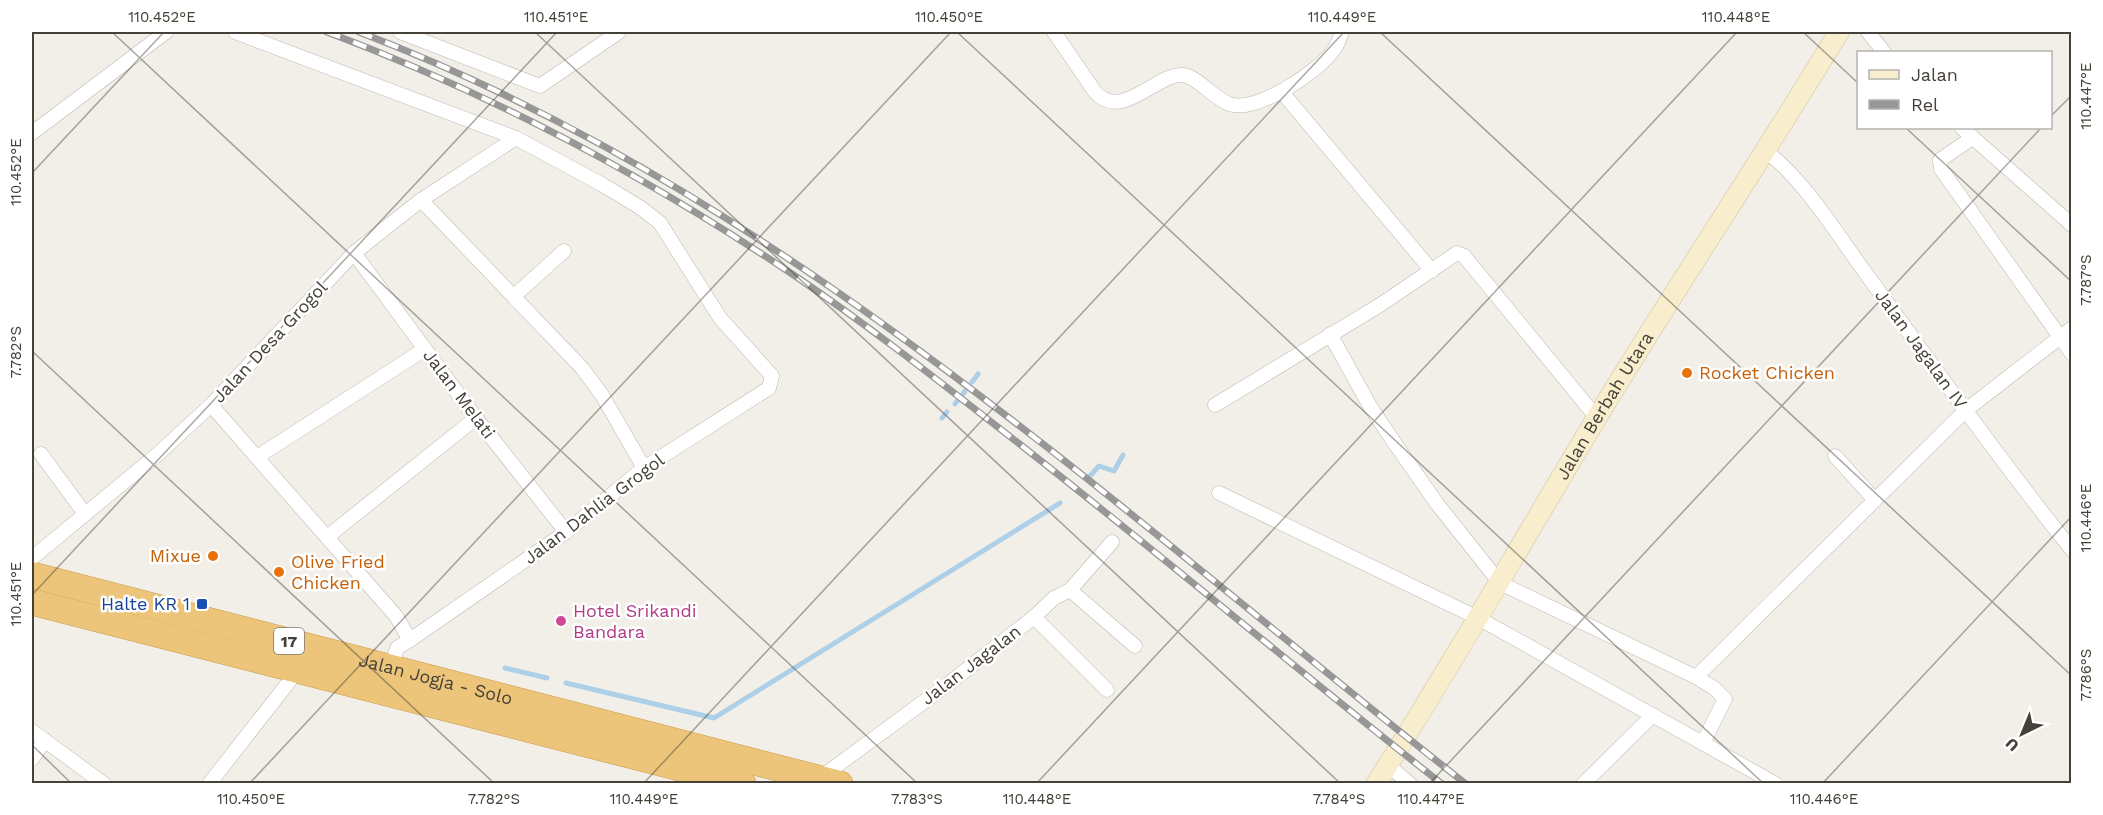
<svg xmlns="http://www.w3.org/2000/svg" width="2103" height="815" viewBox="0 0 2103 815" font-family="'Work Sans',sans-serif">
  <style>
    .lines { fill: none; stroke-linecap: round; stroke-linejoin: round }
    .stream { stroke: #add0e8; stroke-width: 5 }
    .street-casing { stroke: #bdb7ad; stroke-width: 15 }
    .secondary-casing { stroke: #ccc09e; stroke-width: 21 }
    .highway-casing { stroke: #ca9a4b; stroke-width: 27 }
    .street { stroke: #fff; stroke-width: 14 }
    .secondary { stroke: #f8edcd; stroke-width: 20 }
    .highway { stroke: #ecc57a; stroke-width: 26 }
    .rail-casing { stroke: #979797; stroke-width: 7 }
    .rail { stroke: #fff; stroke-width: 4.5; stroke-dasharray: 14; stroke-linecap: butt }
    .ticks { fill: none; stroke: #454038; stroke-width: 1.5; stroke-opacity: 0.45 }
    .food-dot { fill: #e8710a; stroke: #fff; stroke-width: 2 }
    .transit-dot { fill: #1a4fb4; stroke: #fff; stroke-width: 2 }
    .hotel-dot { fill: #d1479c; stroke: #fff; stroke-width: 2 }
    .labels { text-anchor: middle; stroke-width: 5; stroke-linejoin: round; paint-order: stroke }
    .shield { fill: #fff; stroke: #7d7974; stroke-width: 1.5 }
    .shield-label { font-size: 16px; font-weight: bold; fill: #454038 }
    .street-label { font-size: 18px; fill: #454038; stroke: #fff }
    .food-label { font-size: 18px; fill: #c56008; stroke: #fff; text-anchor: start }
    .transit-label { font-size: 18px; fill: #164399; stroke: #fff; text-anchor: end }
    .hotel-label { font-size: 18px; fill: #b23c85; stroke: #fff; text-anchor: start }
    .neatline { fill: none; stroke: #454038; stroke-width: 2 }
    .ticks-label { font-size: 15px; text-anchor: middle; fill: #454038 }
  </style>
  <rect width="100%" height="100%" fill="#f2efe9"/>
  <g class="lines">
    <!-- stream -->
    <g class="stream">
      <path d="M972 382 978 374"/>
      <path d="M963 394 965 391"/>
      <path d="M955 404 958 400"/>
      <path d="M942 418 947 412"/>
      <path d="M1090 476 1099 466 1114 471 1123 455"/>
      <path d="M505 668 547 678"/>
      <path d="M566 683 714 718 1060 503"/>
    </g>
    <!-- street casing -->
    <g class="street-casing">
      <g id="street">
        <path d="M235 32 516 138 603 185 641 208 660 223 720 318 772 376 769 388 644 468 566 532 410 640"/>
        <path d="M400 32 540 86 619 32"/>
        <path d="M1054 32 1095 92C1122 122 1156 73 1183 75 1196 76 1214 98 1229 104 1256 114 1320 71 1335 48 1338 44 1340 37 1342 32"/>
        <path d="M1868 32 1884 52"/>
        <path d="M1281 91 1432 271"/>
        <path d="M1962 128 2072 225"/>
        <path d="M32 133 166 32"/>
        <path d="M1972 138 1940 160 1941 169 2072 354"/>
        <path d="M1766 152C1801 175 1841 240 1867 275 1934 367 2000 460 2072 550"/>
        <path d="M421 200 582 368 602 395 644 468"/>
        <path d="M354 253 476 418 566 532"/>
        <path d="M514 296 564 251"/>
        <path d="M1330 334 1371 408 1398 448 1438 505 1500 583 1696 677 1714 688 1725 699 1703 743"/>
        <path d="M211 405 396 616 410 640 397 648 391 668"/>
        <path d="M1215 405 1380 305 1457 253 1464 256 1597 418"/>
        <path d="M41 454 85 514"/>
        <path d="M1835 456 1875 500"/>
        <path d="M257 457 425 349"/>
        <path d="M1219 493 1478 618 1776 784"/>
        <path d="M327 537 476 418"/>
        <path d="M32 558 158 454 211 405 354 253 421 200 516 138"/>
        <path d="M1070 590 1135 646"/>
        <path d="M1034 617 1107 690"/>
        <path d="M1696 677 1966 410 2072 328"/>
        <path d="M32 731 104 784"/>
        <path d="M32 759 45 740"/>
        <path d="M1388 765 1410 784"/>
        <path d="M820 778 948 684 1034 617 1054 598 1070 590 1112 542"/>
        <path d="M209 784 299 669"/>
        <path d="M1583 784 1653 715"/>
      </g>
    </g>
    <!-- secondary casing -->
    <g class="secondary-casing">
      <g id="secondary">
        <path id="s1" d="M1376 784C1452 664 1523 541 1596 419 1675 289 1760 162 1839 32"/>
      </g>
    </g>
    <!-- highway casing -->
    <g class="highway-casing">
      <g id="highway">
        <path id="s2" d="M32 575 840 784"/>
        <path d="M32 602 743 784"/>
      </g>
    </g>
    <!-- street -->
    <use href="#street" class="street"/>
    <!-- secondary -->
    <use href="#secondary" class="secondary"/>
    <!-- highway -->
    <use href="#highway" class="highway"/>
    <!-- rail casing -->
    <g class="rail-casing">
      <g id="rail">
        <path d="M327 32C495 95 653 180 801 280 873 329 940 382 1008 435 1154 549 1296 669 1442 784"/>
        <path d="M359 32C782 193 1115 509 1466 784"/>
      </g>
    </g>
    <!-- rail -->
    <use href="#rail" class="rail"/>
  </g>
  <!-- ticks -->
  <path class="ticks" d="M112 32 918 784M535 32 1341 784M957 32 1764 784M1380 32 2072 676M1803 32 1858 83M2050 117 2072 95M1906 128 2072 282M32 173 164 32M32 351 495 784M32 595 557 32M32 745 72 784M249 784 951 32M643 784 1344 32M1036 784 1737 32M1429 784 2041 128M1822 784 2072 516"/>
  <!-- markers -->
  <g class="food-dot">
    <circle cx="1687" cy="373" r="6"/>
    <circle cx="213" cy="556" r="6"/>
    <circle cx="279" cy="572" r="6"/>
  </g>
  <rect class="transit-dot" x="196" y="598" width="12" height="12" rx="3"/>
  <circle class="hotel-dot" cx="561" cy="621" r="6"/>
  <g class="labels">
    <!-- shield labels -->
    <rect class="shield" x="274" y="628" width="30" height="26" rx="4.5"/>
    <g class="shield-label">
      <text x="289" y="647">17</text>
    </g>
    <!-- street labels -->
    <g class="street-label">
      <text transform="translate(270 342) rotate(-47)" y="6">Jalan Desa Grogol</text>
      <text transform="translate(1921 349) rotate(54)" y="6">Jalan Jagalan IV</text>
      <text transform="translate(459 394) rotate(53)" y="6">Jalan Melati</text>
      <text dy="6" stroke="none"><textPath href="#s1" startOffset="442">Jalan Berbah Utara</textPath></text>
      <text transform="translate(594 509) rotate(-37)" y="6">Jalan Dahlia Grogol</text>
      <text transform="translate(971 665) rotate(-37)" y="6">Jalan Jagalan</text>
      <text dy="6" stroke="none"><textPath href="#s2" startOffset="417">Jalan Jogja - Solo</textPath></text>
    </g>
    <!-- food labels -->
    <g class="food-label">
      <text x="1699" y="379">Rocket Chicken</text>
      <text x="201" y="562" text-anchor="end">Mixue</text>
      <text x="291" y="568">Olive Fried<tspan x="291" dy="21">Chicken</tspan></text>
    </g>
    <!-- transit labels -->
    <g class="transit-label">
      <text x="190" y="610">Halte KR 1</text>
    </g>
    <!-- hotel labels -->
    <g class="hotel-label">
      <text x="573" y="617">Hotel Srikandi<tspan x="573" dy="21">Bandara</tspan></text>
    </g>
  </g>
  <!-- border -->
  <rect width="2103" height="815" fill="none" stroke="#ffffff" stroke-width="66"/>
  <!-- legend -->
  <rect x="1857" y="51" width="195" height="78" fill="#ffffff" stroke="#b5b3af" stroke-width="1.5"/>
  <rect x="1869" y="70" width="30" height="9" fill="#f8edcd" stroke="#b5b3af" stroke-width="1.5"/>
  <text x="1911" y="81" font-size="18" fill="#454038">Jalan</text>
  <rect x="1869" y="100" width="30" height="9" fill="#979797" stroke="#b5b3af" stroke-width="1.5"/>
  <text x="1911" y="111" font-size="18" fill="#454038">Rel</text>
  <!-- north arrow -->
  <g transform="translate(2022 734) rotate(223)" stroke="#ffffff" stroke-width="4.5" paint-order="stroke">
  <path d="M0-4.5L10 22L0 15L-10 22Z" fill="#454038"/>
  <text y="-9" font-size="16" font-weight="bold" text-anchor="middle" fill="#454038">U</text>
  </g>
  <rect x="33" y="33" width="2037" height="749" class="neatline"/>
  <g class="ticks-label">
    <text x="162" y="22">110.452°E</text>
    <text x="556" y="22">110.451°E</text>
    <text x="949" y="22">110.450°E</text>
    <text x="1342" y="22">110.449°E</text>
    <text x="1736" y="22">110.448°E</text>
    <text transform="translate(2086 96) rotate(-90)" y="5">110.447°E</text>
    <text transform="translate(16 172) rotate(-90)" y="5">110.452°E</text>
    <text transform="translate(2086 280) rotate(-90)" y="5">7.787°S</text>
    <text transform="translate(16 352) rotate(-90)" y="5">7.782°S</text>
    <text transform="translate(2086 518) rotate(-90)" y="5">110.446°E</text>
    <text transform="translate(16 594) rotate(-90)" y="5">110.451°E</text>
    <text transform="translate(2086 675) rotate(-90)" y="5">7.786°S</text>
    <text x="251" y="804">110.450°E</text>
    <text x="494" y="804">7.782°S</text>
    <text x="644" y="804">110.449°E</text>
    <text x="917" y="804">7.783°S</text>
    <text x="1037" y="804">110.448°E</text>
    <text x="1339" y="804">7.784°S</text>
    <text x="1431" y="804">110.447°E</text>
    <text x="1824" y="804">110.446°E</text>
  </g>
</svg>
